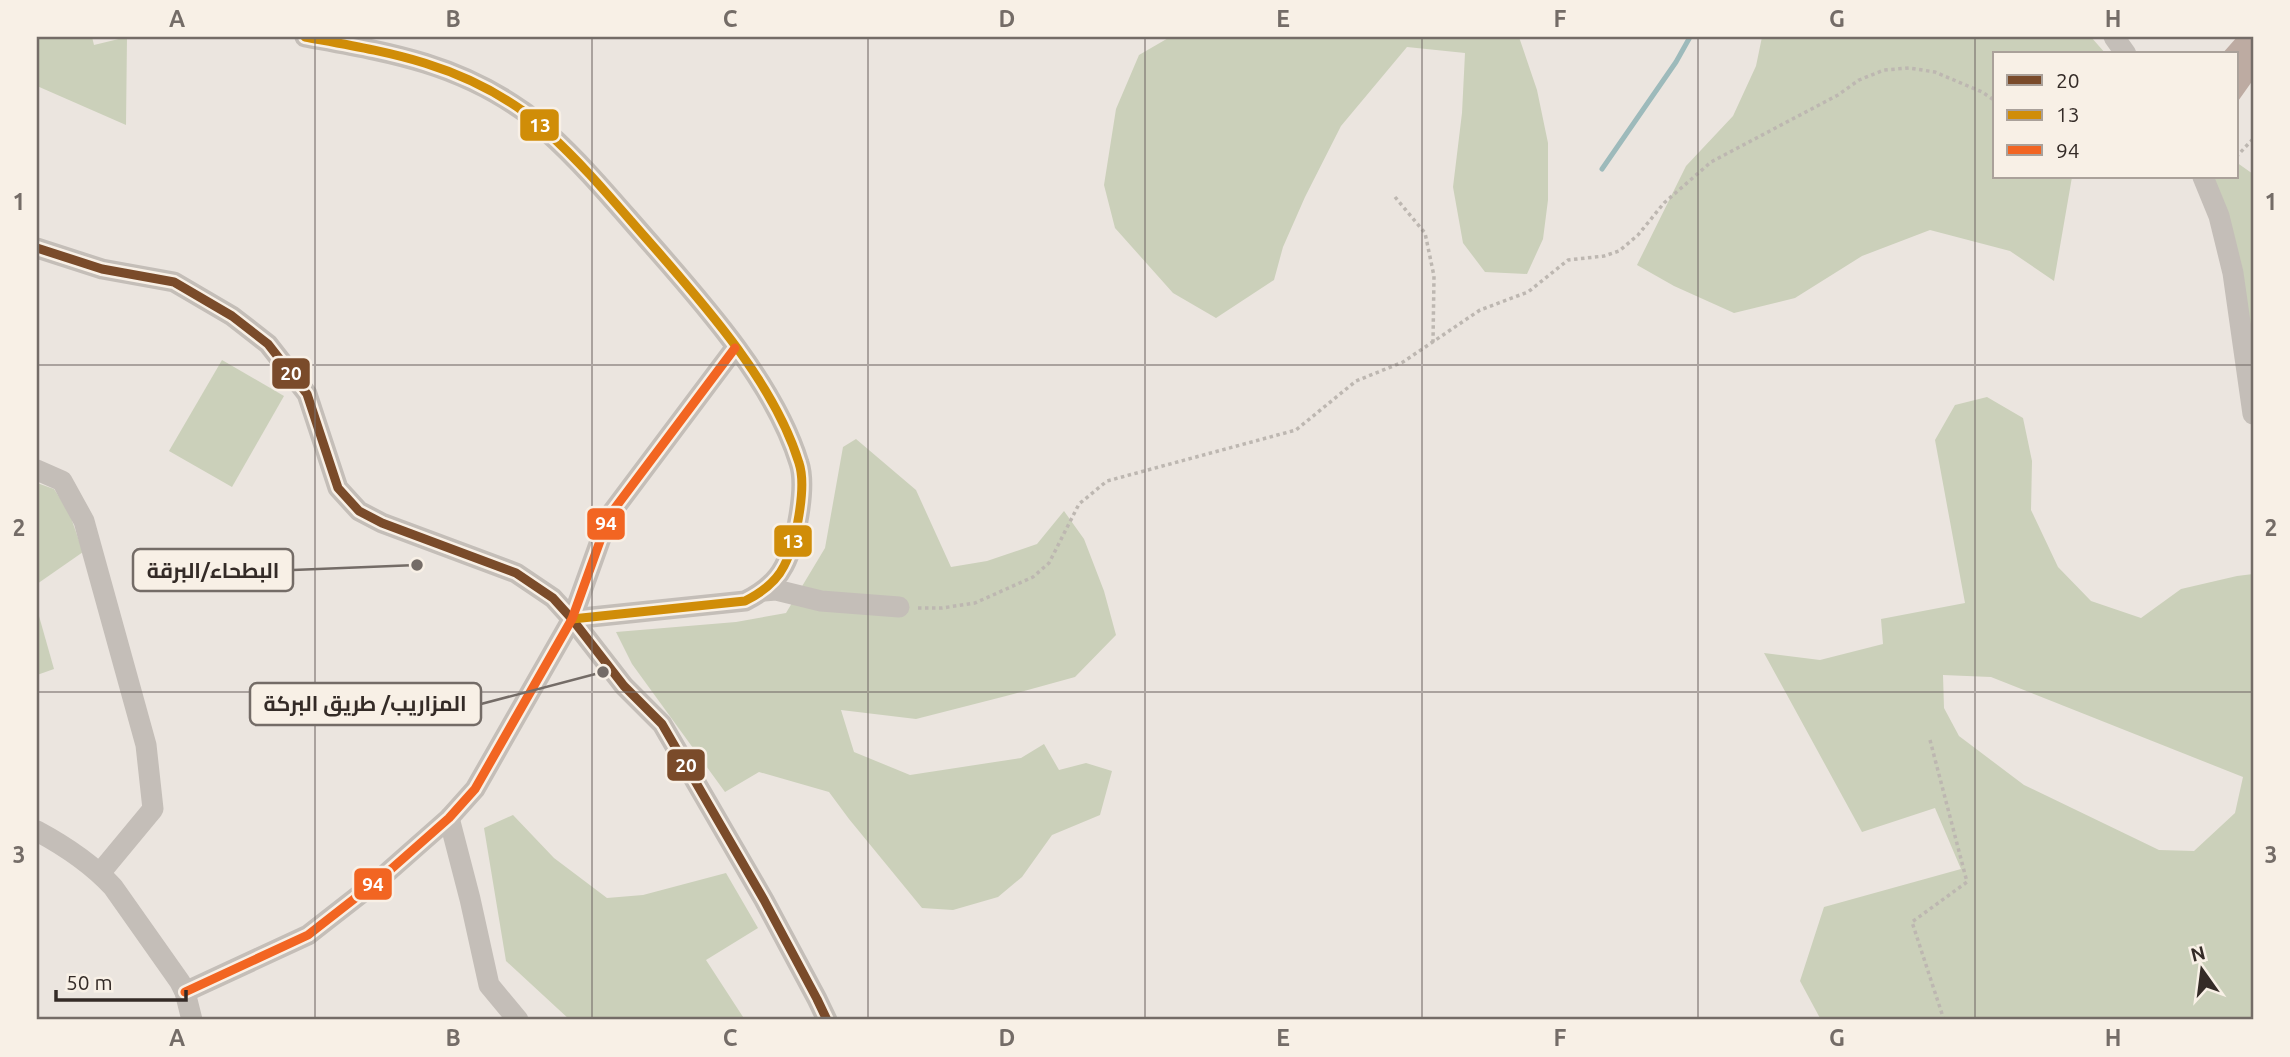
<svg xmlns="http://www.w3.org/2000/svg" width="2290" height="1057" viewBox="0 0 2290 1057" font-family="Ubuntu,Cairo,sans-serif">
  <style>
    .green { fill: #cbd0ba; fill-rule: evenodd }
    .lines { fill: none; stroke-linecap: round; stroke-linejoin: round }
    .stream { stroke: #9dbabb; stroke-width: 5 }
    .building { fill: #bdaba2 }
    .path { stroke: #bdb7b1; stroke-width: 3.5; stroke-dasharray: 3.5 3.5; stroke-linecap: butt }
    .minor { stroke: #c4beb8; stroke-width: 21 }
    .bus-1-casing { stroke: #f8f0e6; stroke-width: 14 }
    .bus-2-casing { stroke: #f8f0e6; stroke-width: 14 }
    .bus-3-casing { stroke: #f8f0e6; stroke-width: 14 }
    .bus-1 { stroke: #7a4b2a; stroke-width: 9 }
    .bus-2 { stroke: #d08d08; stroke-width: 9 }
    .bus-3 { stroke: #f26522; stroke-width: 9 }
    .grid { fill: none; stroke: #746c67; stroke-width: 2; stroke-opacity: 0.55 }
    .leader { fill: none; stroke: #746c67; stroke-width: 2.5 }
    .callout-dot { fill: #746c67; stroke: #f8f0e6; stroke-width: 2.5 }
    .callout { fill: #f8f0e6; stroke: #746c67; stroke-width: 2.5 }
    .callout-label { font-size: 21px; text-anchor: middle; font-weight: bold; fill: #342b27 }
    .line-badge { stroke: #f8f0e6; stroke-width: 2.5 }
    .badge-label { font-size: 19px; text-anchor: middle; font-weight: bold; fill: #fff }
    .neatline { fill: none; stroke: #746c67; stroke-width: 2.5 }
    .grid-label { font-size: 23px; text-anchor: middle; font-weight: bold; fill: #746c67 }
  </style>
  <rect width="100%" height="100%" fill="#ebe5df"/>
  <!-- green -->
  <g class="green">
    <path d="M37 37H92L94 45 127 37 126 125 37 86Z"/>
    <path d="M1170 37H1519L1537 90 1548 143V200L1543 239 1527 274 1485 272 1463 243 1453 187 1462 113 1465 53 1407 47 1341 126 1305 197 1283 247 1274 280 1216 318 1173 293 1115 228 1104 185 1116 109 1139 55Z"/>
    <path d="M1762 37H2091L2106 54H1994V177H2072L2054 281 2010 251 1930 230 1862 256 1795 298 1734 313 1674 286 1637 265 1686 166 1733 116 1756 66Z"/>
    <path d="M2236 162 2253 174V380L2212 177H2236Z"/>
    <path d="M222 360 284 396 232 487 169 451Z"/>
    <path d="M1987 397 2023 418 2032 461 2031 510 2058 567 2091 601 2141 618 2181 589 2237 576 2253 574V1020H1821L1800 981 1824 907 1961 869 1935 808 1862 832 1764 653 1820 660 1883 644 1881 619 1965 603 1935 440 1955 405ZM1943 675 1991 677 2243 777 2235 813 2194 851 2159 850 2024 785 1959 736 1944 708Z"/>
    <path d="M856 439 916 490 951 567 987 561 1037 544 1064 511 1084 539 1104 591 1116 635 1075 677 1006 696 916 719 841 710 854 752 910 775 1021 758 1044 744 1059 770 1086 763 1112 771 1100 815 1052 835 1022 877 998 897 953 910 922 908 849 819 829 792 759 772 725 792 632 664 616 632 736 622 786 613 825 548 843 447Z"/>
    <path d="M37 483 54 489 69 512 83 552 37 584Z"/>
    <path d="M37 609 54 669 37 675Z"/>
    <path d="M513 815 554 858 607 898 643 895 726 873 758 928 706 960 745 1020H570L506 961 484 828Z"/>
  </g>
  <g class="lines">
    <!-- stream -->
    <path class="stream" d="M1602 169 1676 62 1690 37"/>
  </g>
  <!-- building -->
  <path class="building" d="M2237 37H2253V80L2236 104V54H2222Z"/>
  <g class="lines">
    <!-- path -->
    <g class="path">
      <path d="M2236 157 2253 139"/>
      <path d="M1395 197 1425 233 1434 276 1433 342"/>
      <path d="M918 608H942L975 603 1033 577 1049 563 1079 504 1107 481 1296 430 1356 381 1403 362 1480 310 1528 292 1568 260 1604 256 1619 251 1638 235 1664 203 1711 162 1838 95 1859 80 1884 70 1909 68 1935 72 1982 92 1994 100"/>
      <path d="M1930 740 1967 882 1912 922 1944 1020"/>
    </g>
    <!-- minor -->
    <g class="minor">
      <path d="M305 37C386 52 454 62 523 111 532 117 539 125 547 132 578 160 604 190 631 221 690 289 772 375 799 463 807 487 796 543 784 566 776 582 761 593 745 601L572 619"/>
      <path d="M2114 37 2126 54"/>
      <path d="M2203 177 2219 216 2233 273 2253 414"/>
      <path d="M37 248 102 269 174 282 232 316 268 344 307 394 338 488 359 511 382 523 516 573 553 598 572 619 624 686 662 724 764 900 817 999 827 1020"/>
      <path d="M37 470 62 481 84 521 146 745 153 809 100 873"/>
      <path d="M764 591 776 590 821 601 899 607"/>
      <path d="M449 818 470 899 489 985 518 1020"/>
      <path d="M37 831C65 846 91 863 113 887L180 982 185 992 192 1020"/>
      <path d="M185 992 308 935 381 878 449 818 475 789 572 619 609 516 735 348"/>
    </g>
    <!-- bus-1 casing -->
    <g class="bus-1-casing">
      <path id="bus-1" d="M37 248 102 269 174 282 232 316 268 344 307 394 338 488 359 511 382 523 516 573 553 598 572 619 624 686 662 724 764 900 817 999 827 1020"/>
    </g>
    <!-- bus-2 casing -->
    <g class="bus-2-casing">
      <path id="bus-2" d="M305 37C386 52 454 62 523 111 532 117 539 125 547 132 578 160 604 190 631 221 690 289 772 375 799 463 807 487 796 543 784 566 776 582 761 593 745 601L572 619"/>
    </g>
    <!-- bus-3 casing -->
    <g class="bus-3-casing">
      <path id="bus-3" d="M185 992 308 935 381 878 449 818 475 789 572 619 609 516 735 348"/>
    </g>
    <!-- bus-1 -->
    <use href="#bus-1" class="bus-1"/>
    <!-- bus-2 -->
    <use href="#bus-2" class="bus-2"/>
    <!-- bus-3 -->
    <use href="#bus-3" class="bus-3"/>
  </g>
  <!-- grid -->
  <path class="grid" d="M315 37V1020M592 37V1020M868 37V1020M1145 37V1020M1422 37V1020M1698 37V1020M1975 37V1020M37 365H2253M37 692H2253"/>
  <!-- callouts -->
  <path class="leader" d="M417 565L293 570M603 672L481 704"/>
  <g class="callout-dot">
    <circle cx="417" cy="565" r="7"/>
    <circle cx="603" cy="672" r="7"/>
  </g>
  <g class="callout">
    <rect x="133" y="549" width="160" height="42" rx="7"/>
    <rect x="250" y="683" width="231" height="42" rx="7"/>
  </g>
  <g class="callout-label">
    <text x="213" y="578">البطحاء/البرقة</text>
    <text x="365" y="711">المزاريب/ طريق البركة</text>
  </g>
  <g class="line-badge">
    <rect x="519" y="108" width="41" height="34" rx="7" fill="#d08d08"/>
    <rect x="271" y="357" width="40" height="33" rx="7" fill="#7a4b2a"/>
    <rect x="586" y="507" width="40" height="34" rx="7" fill="#f26522"/>
    <rect x="773" y="524" width="40" height="34" rx="7" fill="#d08d08"/>
    <rect x="666" y="748" width="40" height="34" rx="7" fill="#7a4b2a"/>
    <rect x="353" y="867" width="40" height="34" rx="7" fill="#f26522"/>
  </g>
  <g class="badge-label">
    <text x="540" y="132">13</text>
    <text x="291" y="380">20</text>
    <text x="606" y="530">94</text>
    <text x="793" y="548">13</text>
    <text x="686" y="772">20</text>
    <text x="373" y="891">94</text>
  </g>
  <!-- border -->
  <rect width="2290" height="1057" fill="none" stroke="#f8f0e6" stroke-width="77"/>
  <!-- legend -->
  <rect x="1993" y="52" width="245" height="126" fill="#f8f0e6" stroke="#aaa19a" stroke-width="2"/>
  <rect x="2007" y="75" width="35" height="10" fill="#7a4b2a" stroke="#aaa19a" stroke-width="2"/>
  <text x="2056" y="88" font-size="21" fill="#342b27">20</text>
  <rect x="2007" y="110" width="35" height="10" fill="#d08d08" stroke="#aaa19a" stroke-width="2"/>
  <text x="2056" y="122" font-size="21" fill="#342b27">13</text>
  <rect x="2007" y="145" width="35" height="10" fill="#f26522" stroke="#aaa19a" stroke-width="2"/>
  <text x="2056" y="158" font-size="21" fill="#342b27">94</text>
  <!-- north arrow -->
  <g transform="translate(2202 970) rotate(346)" stroke="#f8f0e6" stroke-width="5" paint-order="stroke">
  <path d="M0-5L12 26L0 18L-12 26Z" fill="#342b27"/>
  <text y="-10" font-size="19" font-weight="bold" text-anchor="middle" fill="#342b27">N</text>
  </g>
  <!-- scale -->
  <path d="M56 990v10h130v-10" fill="none" stroke="#342b27" stroke-width="3.5"/>
  <text x="66" y="990" font-size="21" fill="#342b27" stroke="#f8f0e6" stroke-width="5" paint-order="stroke">50 m</text>
  <rect x="38" y="38" width="2214" height="980" class="neatline"/>
  <g class="grid-label">
    <text x="177" y="27">A</text>
    <text x="453" y="27">B</text>
    <text x="730" y="27">C</text>
    <text x="1007" y="27">D</text>
    <text x="1283" y="27">E</text>
    <text x="1560" y="27">F</text>
    <text x="1837" y="27">G</text>
    <text x="2113" y="27">H</text>
    <text x="19" y="210">1</text>
    <text x="2271" y="210">1</text>
    <text x="19" y="536">2</text>
    <text x="2271" y="536">2</text>
    <text x="19" y="863">3</text>
    <text x="2271" y="863">3</text>
    <text x="177" y="1046">A</text>
    <text x="453" y="1046">B</text>
    <text x="730" y="1046">C</text>
    <text x="1007" y="1046">D</text>
    <text x="1283" y="1046">E</text>
    <text x="1560" y="1046">F</text>
    <text x="1837" y="1046">G</text>
    <text x="2113" y="1046">H</text>
  </g>
</svg>
